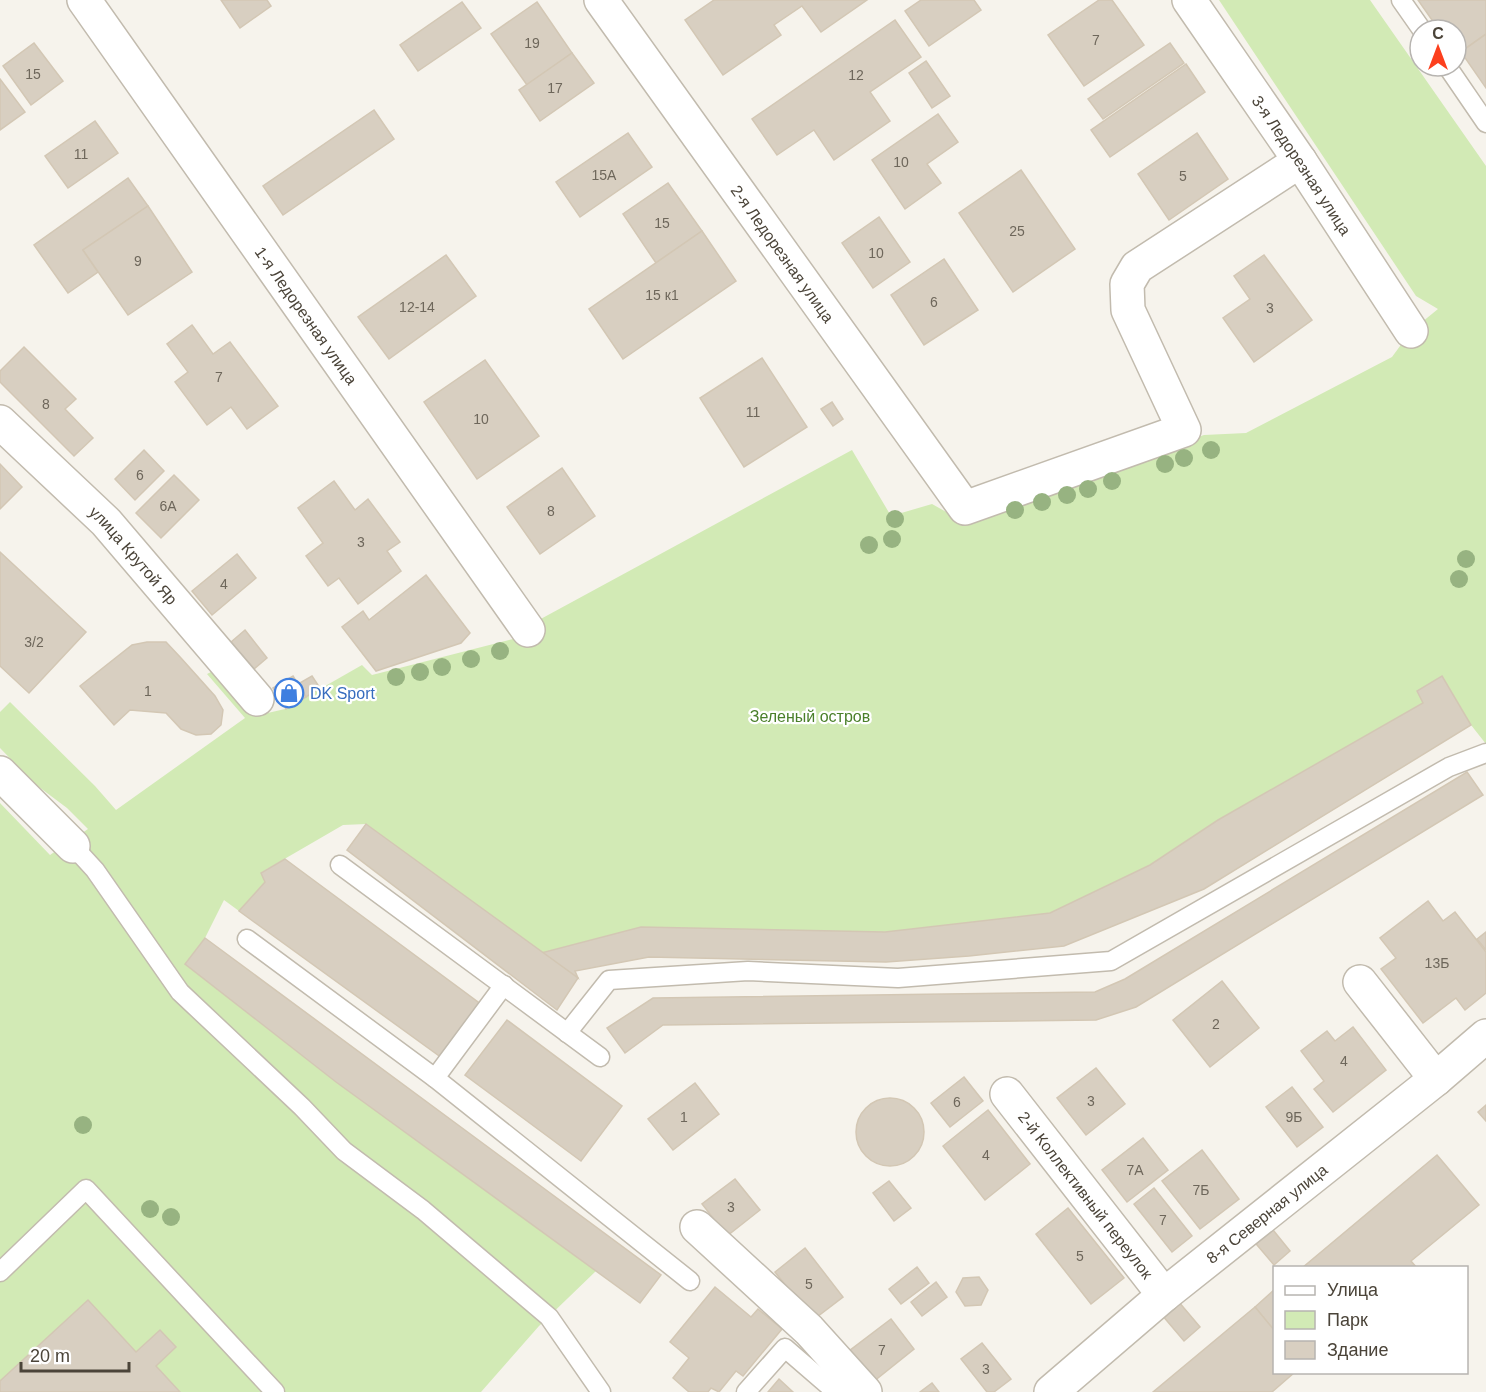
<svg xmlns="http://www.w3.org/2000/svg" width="1486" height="1392" viewBox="0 0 1486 1392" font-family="Arial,sans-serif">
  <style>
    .green { fill: #d2eab5 }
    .building { fill: #d8cfc1; stroke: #d3c7b4; stroke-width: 1.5 }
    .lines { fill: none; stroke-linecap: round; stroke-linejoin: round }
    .lane-casing { stroke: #c2bbae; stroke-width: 21 }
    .street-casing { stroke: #c2bbae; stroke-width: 36 }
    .lane { stroke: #fff; stroke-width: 18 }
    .street { stroke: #fff; stroke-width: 33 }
    .tree { fill: #97b381 }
    .labels { text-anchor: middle; stroke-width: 4.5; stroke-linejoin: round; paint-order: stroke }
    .number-label { font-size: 14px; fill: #6e675b }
    .street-label { font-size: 16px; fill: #4b4439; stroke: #fff }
    .shop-label { font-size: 16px; fill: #366cbe; stroke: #fff; text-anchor: start }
    .park-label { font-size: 16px; fill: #4a7f2a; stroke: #fff }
  </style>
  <rect width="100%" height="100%" fill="#f6f3ec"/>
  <!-- green -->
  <path class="green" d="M1219 0H1370L1486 166V744L1471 725 1442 676 1417 691 1423 703 1218 820 1150 865 1050 913 885 932 641 927 541 953 366 824 343 825 262 872 265 882 239 911 224 900 205 938 185 964 336 1082 596 1271 539 1326 481 1392H0V803L50 855 88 829 67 808 35 784 0 748V712L10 702 95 786 116 810 245 718 207 674 221 667 259 715 285 709 362 665 372 675 513 639 537 621 852 450 891 516 932 504 957 518 1204 435 1246 433 1392 357 1411 331 1438 309 1416 296Z"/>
  <!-- building -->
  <g class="building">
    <path d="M221 0H267L271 6 240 28Z"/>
    <path d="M714 0H867L821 32 802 6 774 25 781 35 723 75 685 20Z"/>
    <path d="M921 0H974L981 10 929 46 905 11Z"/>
    <path d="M1099 0H1112L1144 45 1084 86 1048 35Z"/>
    <path d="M1418 0H1486V34L1456 55V30H1439Z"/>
    <path d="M462 2 481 28 418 71 400 45Z"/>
    <path d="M537 2 572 53 527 85 491 34Z"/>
    <path d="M895 20 921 57 870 92 890 121 834 160 814 130 777 155 752 119Z"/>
    <path d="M1486 34V88L1461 52Z"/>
    <path d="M34 43 63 81 31 105 3 66Z"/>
    <path d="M1170 43 1184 63 1103 119 1088 99Z"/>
    <path d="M572 53 594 83 540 121 519 90Z"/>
    <path d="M926 61 950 96 932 108 909 73Z"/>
    <path d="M1186 64 1205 92 1110 157 1091 130Z"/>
    <path d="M0 79 25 112 0 130Z"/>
    <path d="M374 110 394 139 283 215 263 186Z"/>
    <path d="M938 114 958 142 927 164 941 183 905 209 872 160Z"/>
    <path d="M95 121 118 153 68 188 45 156Z"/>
    <path d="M628 133 652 167 580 217 556 182Z"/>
    <path d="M1197 133 1228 179 1169 220 1138 174Z"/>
    <path d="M1021 170 1075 249 1013 292 959 213Z"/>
    <path d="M128 178 148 206 83 250 98 272 68 293 34 245Z"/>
    <path d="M668 183 702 231 656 263 623 214Z"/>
    <path d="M148 206 192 272 128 315 83 250Z"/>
    <path d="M879 217 910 262 873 288 842 243Z"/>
    <path d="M702 231 736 281 623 359 589 309Z"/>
    <path d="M446 255 476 296 389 359 358 317Z"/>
    <path d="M1264 255 1312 320 1254 362 1223 318 1250 299 1234 276Z"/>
    <path d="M944 259 978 310 924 345 891 295Z"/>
    <path d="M192 325 213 354 230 342 278 406 247 429 231 407 207 425 175 382 188 372 167 344Z"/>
    <path d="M24 347 76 399 65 409 93 438 74 456 0 382V371Z"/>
    <path d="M762 358 807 427 744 467 700 398Z"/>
    <path d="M485 360 539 436 477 479 424 402Z"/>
    <path d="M832 402 843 419 833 426 821 409Z"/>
    <path d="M144 450 164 471 135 500 115 479Z"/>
    <path d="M0 464 22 487 0 509Z"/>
    <path d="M562 468 595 516 540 554 507 507Z"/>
    <path d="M174 475 199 500 161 538 136 513Z"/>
    <path d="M334 481 355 510 368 499 400 542 387 551 401 571 358 604 339 578 328 586 306 556 323 543 298 508Z"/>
    <path d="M0 552 86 632 29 693 0 666Z"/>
    <path d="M237 554 256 578 212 615 192 591Z"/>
    <path d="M426 575 470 633 461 643 376 671 342 627 363 611 369 620Z"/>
    <path d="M245 630 267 658 254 669 231 642Z"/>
    <path d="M147 642H166L181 658 215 696 223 710 221 725 211 734 196 735 181 729 166 713 130 710 114 725 80 686 132 645Z"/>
    <path d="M293 676 306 697 286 709 273 688Z"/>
    <path d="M312 676 320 688 306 697 298 684Z"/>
    <path d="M1442 676 1471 725 1204 889 1064 946 969 956 886 962 649 957 575 971 578 978 541 953 641 927 885 932 1050 913 1150 865 1218 820 1423 703 1417 691Z"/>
    <path d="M1467 772 1483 795 1136 1007 1096 1020 663 1025 625 1053 607 1028 653 998 1095 992 1125 979Z"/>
    <path d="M366 824 578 978 557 1010 347 850Z"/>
    <path d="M285 859 482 1005 442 1058 239 911 265 882 261 873Z"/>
    <path d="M1428 901 1443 921 1455 912 1486 952V993L1465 1010 1456 998 1423 1023 1381 969 1396 958 1380 938Z"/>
    <path d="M1486 932V950L1477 939Z"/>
    <path d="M205 938 661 1275 640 1303 336 1082 185 964Z"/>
    <path d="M1222 981 1259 1028 1210 1067 1173 1020Z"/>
    <path d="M507 1020 622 1106 581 1161 465 1075Z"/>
    <path d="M1353 1027 1386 1070 1333 1112 1314 1089 1324 1081 1301 1051 1327 1031 1335 1041Z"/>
    <path d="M1096 1068 1125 1104 1086 1135 1057 1098Z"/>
    <path d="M964 1077 983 1101 950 1127 931 1103Z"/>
    <path d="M695 1083 719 1114 673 1150 648 1119Z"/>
    <path d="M1292 1087 1323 1127 1297 1147 1266 1107Z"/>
    <circle cx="890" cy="1132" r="34"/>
    <path d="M1486 1105V1121L1478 1112Z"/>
    <path d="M988 1110 1030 1164 985 1200 943 1146Z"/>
    <path d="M1143 1138 1168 1170 1127 1202 1102 1170Z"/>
    <path d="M1202 1150 1239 1199 1200 1229 1162 1181Z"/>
    <path d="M1437 1155 1479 1205 1411 1261 1417 1268H1302Z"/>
    <path d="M735 1179 760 1210 727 1236 702 1204Z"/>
    <path d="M889 1181 911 1208 894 1221 873 1193Z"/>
    <path d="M1154 1188 1192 1236 1172 1252 1134 1204Z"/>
    <path d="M1068 1208 1124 1278 1091 1304 1036 1234Z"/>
    <path d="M1269 1225 1290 1251 1274 1265 1252 1239Z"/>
    <path d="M805 1248 843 1297 813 1320 775 1272Z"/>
    <path d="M917 1267 929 1283 901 1304 889 1289Z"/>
    <path d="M979 1277 988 1290 981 1305 965 1306 956 1292 963 1278Z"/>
    <path d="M936 1282 947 1297 922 1316 911 1302Z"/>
    <path d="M715 1287 751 1317 758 1309 782 1329 743 1376 736 1371 719 1392 711 1388 708 1392H689L673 1378 689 1358 670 1342Z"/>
    <path d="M1274 1290V1330L1255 1307Z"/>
    <path d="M88 1300 136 1352 160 1330 176 1347 156 1366 180 1392H0V1381Z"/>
    <path d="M1178 1301 1200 1327 1184 1341 1162 1315Z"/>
    <path d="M1255 1307 1274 1330V1372H1295L1272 1392H1153Z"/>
    <path d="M891 1319 914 1349 873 1382 849 1351Z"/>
    <path d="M982 1343 1011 1379 994 1392H987L961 1359Z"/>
    <path d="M779 1379 793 1392H768Z"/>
    <path d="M932 1383 939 1392H920Z"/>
  </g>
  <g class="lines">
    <!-- lane casing -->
    <g class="lane-casing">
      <g id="lane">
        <path d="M1401 0 1422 30"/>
        <path d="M1447 66 1486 123"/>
        <path d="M73 846 95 870 180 992 302 1107 344 1151 423 1210 549 1317 601 1392"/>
        <path d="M340 865 600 1057"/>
        <path d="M247 939 435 1078 690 1281"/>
        <path d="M567 1033 609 980 748 971 898 978 1111 961 1449 767 1486 753"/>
        <path d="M435 1078 504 985"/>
        <path d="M0 1272 86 1189 275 1392"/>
        <path d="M746 1392 785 1348 836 1392"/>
      </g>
    </g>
    <!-- street casing -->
    <g class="street-casing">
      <g id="street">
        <path id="s1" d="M84 0 528 630"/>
        <path id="s2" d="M601 0 965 508 1184 430 1128 310 1127 284 1137 267 1300 161"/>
        <path id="s3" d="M1189 0 1300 161 1411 331"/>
        <path id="s4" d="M0 422 106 522 257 699"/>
        <path d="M0 773 73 846"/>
        <path d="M1360 982 1436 1079"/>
        <path id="s5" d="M1007 1094 1164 1295"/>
        <path d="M697 1227 809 1330 865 1392"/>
        <path id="s6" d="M1051 1392 1164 1295 1436 1079 1486 1036"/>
      </g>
    </g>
    <!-- lane -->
    <use href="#lane" class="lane"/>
    <!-- street -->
    <use href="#street" class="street"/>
  </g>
  <!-- trees -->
  <g class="tree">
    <circle cx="1211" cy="450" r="9"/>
    <circle cx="1184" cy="458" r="9"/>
    <circle cx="1165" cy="464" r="9"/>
    <circle cx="1112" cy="481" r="9"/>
    <circle cx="1088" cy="489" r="9"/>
    <circle cx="1067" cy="495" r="9"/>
    <circle cx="1042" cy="502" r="9"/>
    <circle cx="1015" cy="510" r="9"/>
    <circle cx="895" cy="519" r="9"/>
    <circle cx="892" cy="539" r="9"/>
    <circle cx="869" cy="545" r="9"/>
    <circle cx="1466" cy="559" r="9"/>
    <circle cx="1459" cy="579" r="9"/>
    <circle cx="500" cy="651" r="9"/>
    <circle cx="471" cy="659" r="9"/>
    <circle cx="442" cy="667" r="9"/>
    <circle cx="420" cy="672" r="9"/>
    <circle cx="396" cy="677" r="9"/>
    <circle cx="83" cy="1125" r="9"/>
    <circle cx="150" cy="1209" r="9"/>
    <circle cx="171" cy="1217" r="9"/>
  </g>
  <!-- icons -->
  <defs>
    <g id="shop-ring" transform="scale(1.5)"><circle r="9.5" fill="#fff" stroke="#3f7fe0" stroke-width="1.5"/><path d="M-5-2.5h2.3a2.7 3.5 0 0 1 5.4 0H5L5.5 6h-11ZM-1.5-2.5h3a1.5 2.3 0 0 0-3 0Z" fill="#3f7fe0"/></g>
  </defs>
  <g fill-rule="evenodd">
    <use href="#shop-ring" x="289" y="693"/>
  </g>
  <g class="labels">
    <!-- number labels -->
    <g class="number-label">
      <text x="1096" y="45">7</text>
      <text x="532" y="48">19</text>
      <text x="33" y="79">15</text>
      <text x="856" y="80">12</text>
      <text x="555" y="93">17</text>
      <text x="81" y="159">11</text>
      <text x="901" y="167">10</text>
      <text x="604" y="180">15А</text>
      <text x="1183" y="181">5</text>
      <text x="662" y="228">15</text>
      <text x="1017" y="236">25</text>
      <text x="876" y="258">10</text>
      <text x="138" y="266">9</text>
      <text x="662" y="300">15 к1</text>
      <text x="934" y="307">6</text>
      <text x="417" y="312">12-14</text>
      <text x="1270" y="313">3</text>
      <text x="219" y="382">7</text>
      <text x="46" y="409">8</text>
      <text x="753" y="417">11</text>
      <text x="481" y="424">10</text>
      <text x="140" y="480">6</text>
      <text x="168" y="511">6А</text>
      <text x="551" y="516">8</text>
      <text x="361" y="547">3</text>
      <text x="224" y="589">4</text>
      <text x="34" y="647">3/2</text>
      <text x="148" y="696">1</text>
      <text x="1437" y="968">13Б</text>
      <text x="1216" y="1029">2</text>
      <text x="1344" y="1066">4</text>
      <text x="1091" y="1106">3</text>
      <text x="957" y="1107">6</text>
      <text x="684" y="1122">1</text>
      <text x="1294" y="1122">9Б</text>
      <text x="986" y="1160">4</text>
      <text x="1135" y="1175">7А</text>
      <text x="1201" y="1195">7Б</text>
      <text x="731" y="1212">3</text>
      <text x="1163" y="1225">7</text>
      <text x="1080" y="1261">5</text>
      <text x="809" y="1289">5</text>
      <text x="882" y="1355">7</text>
      <text x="986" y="1374">3</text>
    </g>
    <!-- street labels -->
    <g class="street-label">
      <text dy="6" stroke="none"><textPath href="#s3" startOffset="200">3-я Ледорезная улица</textPath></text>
      <text dy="6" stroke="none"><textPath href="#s2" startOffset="312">2-я Ледорезная улица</textPath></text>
      <text dy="6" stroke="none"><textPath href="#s1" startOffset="386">1-я Ледорезная улица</textPath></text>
      <text dy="6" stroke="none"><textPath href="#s4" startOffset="189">улица Крутой Яр</textPath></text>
      <text dy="6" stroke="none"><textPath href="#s5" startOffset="128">2-й Коллективный переулок</textPath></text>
      <text dy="6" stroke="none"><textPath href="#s6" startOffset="280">8-я Северная улица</textPath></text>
    </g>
    <!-- shop labels -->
    <g class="shop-label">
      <text x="310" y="699">DK Sport</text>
    </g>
    <!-- park labels -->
    <g class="park-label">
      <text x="810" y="722">Зеленый остров</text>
    </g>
  </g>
  <!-- legend -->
  <rect x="1273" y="1266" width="195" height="108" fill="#ffffff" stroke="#b7b4b0" stroke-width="1.5"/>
  <rect x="1285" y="1286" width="30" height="9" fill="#ffffff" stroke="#b7b4b0" stroke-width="1.5"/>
  <text x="1327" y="1296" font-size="18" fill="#4b4439">Улица</text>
  <rect x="1285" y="1311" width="30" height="18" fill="#d2eab5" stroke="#b7b4b0" stroke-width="1.5"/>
  <text x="1327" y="1326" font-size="18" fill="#4b4439">Парк</text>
  <rect x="1285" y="1341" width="30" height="18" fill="#d8cfc1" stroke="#b7b4b0" stroke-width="1.5"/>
  <text x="1327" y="1356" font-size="18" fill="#4b4439">Здание</text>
  <!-- north arrow -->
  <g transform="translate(1438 48)"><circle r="28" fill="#ffffff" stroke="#b7b4b0" stroke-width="1.5"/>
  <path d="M0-4.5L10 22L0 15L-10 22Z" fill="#fc3f1d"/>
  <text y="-9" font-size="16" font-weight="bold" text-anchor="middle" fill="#4b4439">С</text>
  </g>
  <!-- scale -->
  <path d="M21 1362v9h108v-9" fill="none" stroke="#4b4439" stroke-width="3"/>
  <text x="30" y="1362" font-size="18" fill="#4b4439" stroke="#ffffff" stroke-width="4.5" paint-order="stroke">20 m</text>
</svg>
